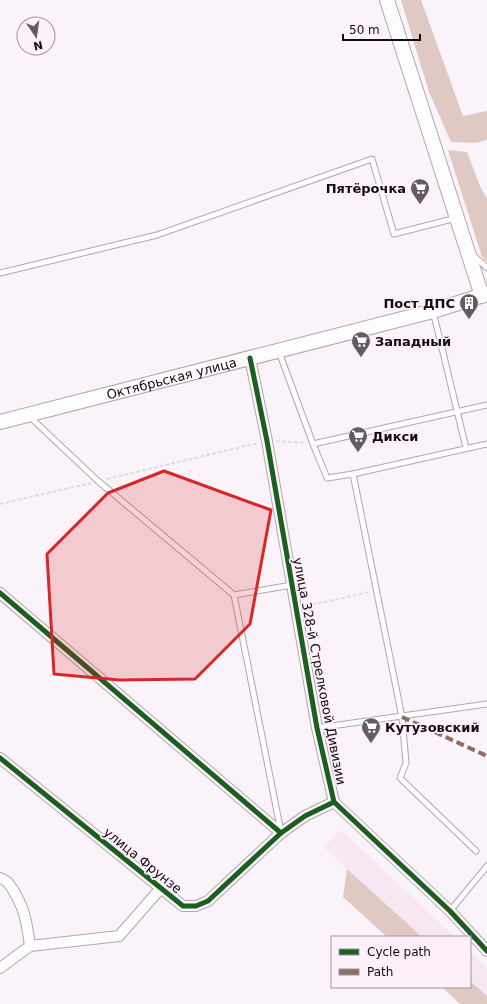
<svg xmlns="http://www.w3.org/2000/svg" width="487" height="1004" viewBox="0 0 487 1004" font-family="'DejaVu Sans',sans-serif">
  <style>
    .built { fill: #f7e7f3 }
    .forest { fill: #e1c9c3 }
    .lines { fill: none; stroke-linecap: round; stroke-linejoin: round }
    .service-casing { stroke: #b0a7ae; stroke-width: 7 }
    .minor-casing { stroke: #b0a7ae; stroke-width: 12 }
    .secondary-casing { stroke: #b0a7ae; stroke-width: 16 }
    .path { stroke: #dfdddf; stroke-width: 2; stroke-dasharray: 4 2; stroke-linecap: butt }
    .service { stroke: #fefdfe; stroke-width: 5 }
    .minor { stroke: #fefdfe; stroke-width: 10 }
    .secondary { stroke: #fefdfe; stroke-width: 14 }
    .quiet { stroke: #8d6e63; stroke-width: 4; stroke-dasharray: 8 4; stroke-linecap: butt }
    .cycleway-casing { stroke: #fdf0fa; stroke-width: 8 }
    .cycleway { stroke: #1b5e20; stroke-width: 5 }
    .marked { fill: #d62828; fill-opacity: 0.2; stroke: #d62828; stroke-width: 3; stroke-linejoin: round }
    .labels { text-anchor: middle; stroke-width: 3.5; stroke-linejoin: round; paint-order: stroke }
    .poi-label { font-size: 13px; font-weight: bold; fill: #140a12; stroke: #fdf0fa; text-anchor: start }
    .street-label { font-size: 13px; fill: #140a12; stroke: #fdf0fa }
  </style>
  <rect width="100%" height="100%" fill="#faf3f9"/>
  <!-- built -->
  <g class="built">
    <path d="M341 830 455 937H422L347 869 324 847Z"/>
    <path d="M470 952 487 968V996L470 981Z"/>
  </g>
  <!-- forest -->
  <g class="forest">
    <path d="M401 0H421L463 116 487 111V140L475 143 451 142 429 92Z"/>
    <path d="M448 150 467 152 480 186 487 199V262L482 257Z"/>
    <path d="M347 869 422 937H387L343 897Z"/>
    <path d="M470 981 487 996V1004H460L442 987H470Z"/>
  </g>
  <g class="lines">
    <!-- service casing -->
    <g class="service-casing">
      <g id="service">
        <path d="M473 255 487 268"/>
        <path d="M0 273 157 235 372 159 394 234 456 218"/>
        <path d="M433 311 466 448"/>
        <path d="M279 352 313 444 487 405"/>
        <path d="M30 417 98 481 234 595 281 832"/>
        <path d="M313 444 327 478 353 474 487 444"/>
        <path d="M353 474 402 717 406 763 400 778 476 851"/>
        <path d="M234 595 292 585"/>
        <path d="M317 728 487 704"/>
        <path d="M450 911 487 866"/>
      </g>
    </g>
    <!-- minor casing -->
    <g class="minor-casing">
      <g id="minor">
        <path d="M250 358 267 441 317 728 334 802 450 911 487 951"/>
        <path d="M0 593 281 833"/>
        <path d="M0 758 183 906H196L208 901 281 833 305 816 334 802"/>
        <path d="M0 878C7 880 9 884 13 890 25 909 27 924 30 946"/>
        <path d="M0 968 30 946 119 936 161 888"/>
      </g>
    </g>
    <!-- secondary casing -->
    <g class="secondary-casing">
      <g id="secondary">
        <path d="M387 0 482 296"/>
        <path id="s1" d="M0 422 433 311 487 294"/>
      </g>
    </g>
    <!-- path -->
    <g class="path">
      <path d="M276 441 306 443"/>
      <path d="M107 479 258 443"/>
      <path d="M0 504 91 483"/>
      <path d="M306 606 370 592"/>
    </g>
    <!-- service -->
    <use href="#service" class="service"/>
    <!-- minor -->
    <use href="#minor" class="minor"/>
    <!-- secondary -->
    <use href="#secondary" class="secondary"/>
    <!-- quiet -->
    <path class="quiet" d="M402 717 487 756"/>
    <!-- cycleway casing -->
    <g class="cycleway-casing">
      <g id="cycleway">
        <path d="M250 358 267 441 317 728 334 802 450 911 487 951"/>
        <path d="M0 593 281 833"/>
        <path d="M0 758 183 906H196L208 901 281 833 305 816 334 802"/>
      </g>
    </g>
    <!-- cycleway -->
    <use href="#cycleway" class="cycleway"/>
  </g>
  <!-- marked area -->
  <path class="marked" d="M164 471 271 510 250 624 195 679 119 680 54 674 47 554 108 493Z"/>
  <!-- icons -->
  <defs>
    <g id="supermarket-pin" transform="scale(1)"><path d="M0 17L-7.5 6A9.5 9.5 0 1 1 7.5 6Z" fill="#645c63" stroke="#fdf0fa"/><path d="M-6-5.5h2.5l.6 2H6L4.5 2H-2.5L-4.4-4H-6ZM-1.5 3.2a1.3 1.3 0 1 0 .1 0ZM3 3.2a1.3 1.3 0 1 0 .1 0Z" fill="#fff"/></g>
    <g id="building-pin" transform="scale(1)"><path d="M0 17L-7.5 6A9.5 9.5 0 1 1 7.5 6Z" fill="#645c63" stroke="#fdf0fa"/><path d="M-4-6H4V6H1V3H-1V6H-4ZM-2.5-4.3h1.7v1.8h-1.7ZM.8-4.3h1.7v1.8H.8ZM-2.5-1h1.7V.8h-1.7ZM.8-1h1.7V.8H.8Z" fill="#fff"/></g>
  </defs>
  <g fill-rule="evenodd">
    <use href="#supermarket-pin" x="420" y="188"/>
    <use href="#building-pin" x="469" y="303"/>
    <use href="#supermarket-pin" x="361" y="341"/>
    <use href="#supermarket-pin" x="358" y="436"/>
    <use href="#supermarket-pin" x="371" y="727"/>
  </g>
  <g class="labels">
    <!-- poi labels -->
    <g class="poi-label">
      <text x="406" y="193" text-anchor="end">Пятёрочка</text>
      <text x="455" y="308" text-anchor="end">Пост ДПС</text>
      <text x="375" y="346">Западный</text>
      <text x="372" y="441">Дикси</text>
      <text x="385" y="732">Кутузовский</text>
    </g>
    <!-- street labels -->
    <g class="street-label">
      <text dy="5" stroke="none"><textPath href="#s1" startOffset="177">Октябрьская улица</textPath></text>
      <text transform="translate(320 671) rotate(79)" y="5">улица 328-й Стрелковой Дивизии</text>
      <text transform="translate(143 860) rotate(39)" y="5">улица Фрунзе</text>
    </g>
  </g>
  <!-- legend -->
  <rect x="331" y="936" width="140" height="52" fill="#fdf0fa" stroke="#a0949d"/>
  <rect x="339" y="949" width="20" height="6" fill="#1b5e20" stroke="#a0949d"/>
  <text x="367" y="956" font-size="12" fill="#140a12">Cycle path</text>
  <rect x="339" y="969" width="20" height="6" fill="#8d6e63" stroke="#a0949d"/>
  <text x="367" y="976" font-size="12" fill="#140a12">Path</text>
  <!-- north arrow -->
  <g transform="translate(36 36) rotate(167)"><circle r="19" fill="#fdf0fa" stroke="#a0949d"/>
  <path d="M0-3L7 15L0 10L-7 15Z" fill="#645c63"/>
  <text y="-6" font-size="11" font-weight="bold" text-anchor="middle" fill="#140a12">N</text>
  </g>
  <!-- scale -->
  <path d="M343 34v6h77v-6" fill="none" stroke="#140a12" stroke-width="2"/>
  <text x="349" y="34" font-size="12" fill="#140a12" stroke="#fdf0fa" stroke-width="3" paint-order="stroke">50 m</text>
</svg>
